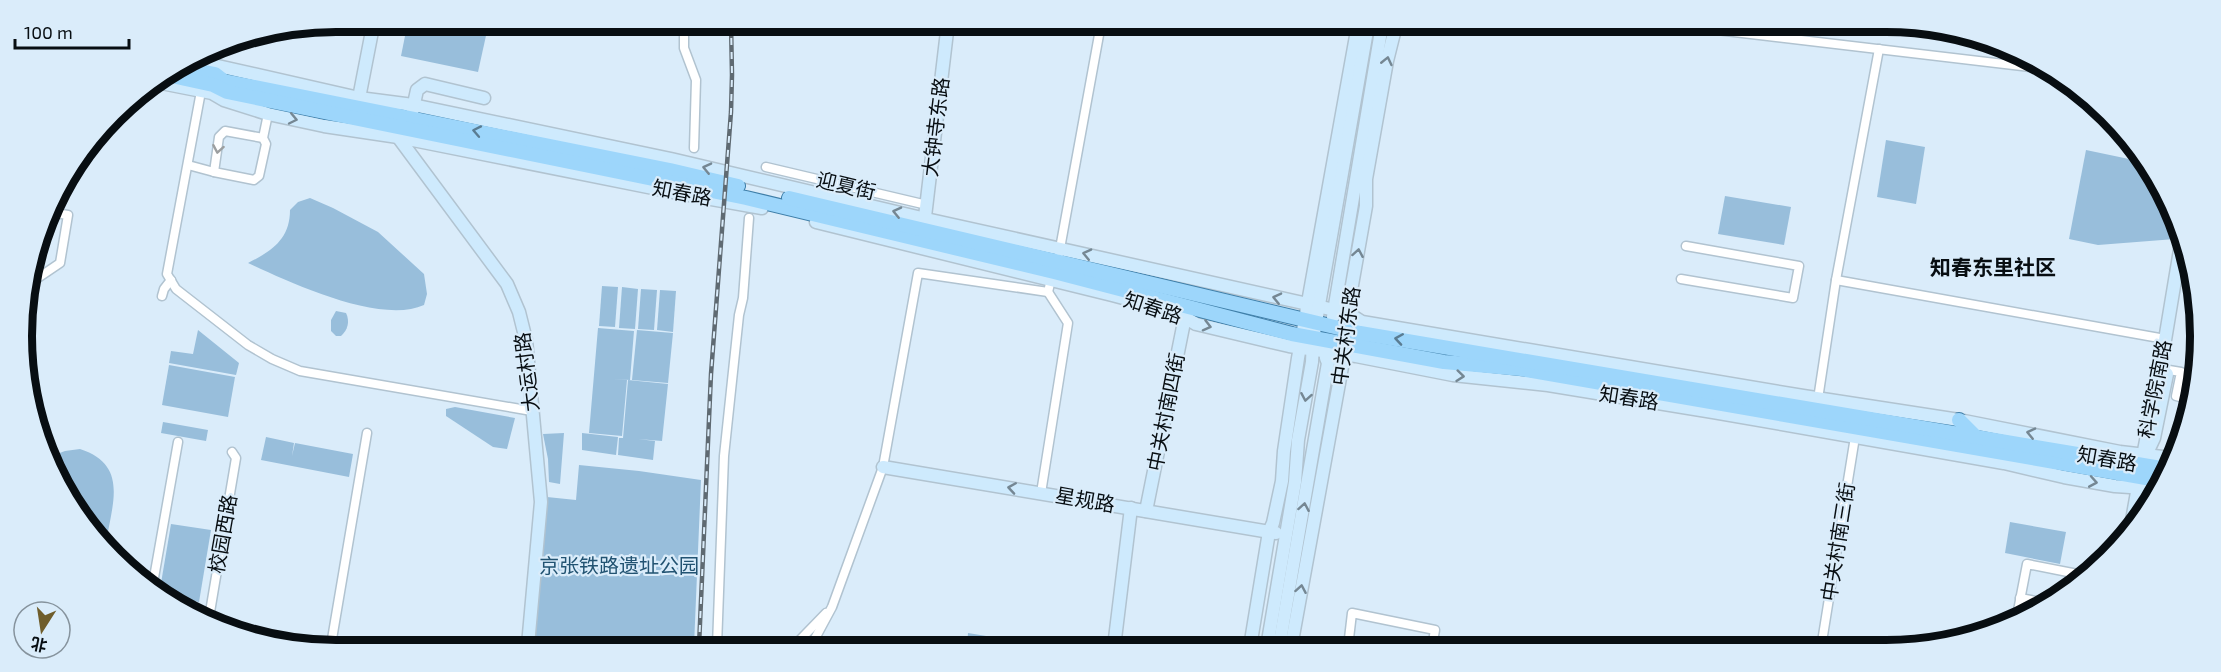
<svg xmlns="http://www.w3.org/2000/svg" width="2221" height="672" viewBox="0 0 2221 672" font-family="'Exo 2','Noto Sans SC',sans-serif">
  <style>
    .green { fill: #98bedb }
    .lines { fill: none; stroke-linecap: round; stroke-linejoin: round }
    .street-casing { stroke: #b1c3d0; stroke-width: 11 }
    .secondary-casing { stroke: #b1c3d0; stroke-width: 15 }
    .primary-casing { stroke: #3e7ea8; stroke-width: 16 }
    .street { stroke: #fff; stroke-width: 8 }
    .secondary { stroke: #ceeafd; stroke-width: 12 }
    .primary { stroke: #9dd6fb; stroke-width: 14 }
    .rail-casing { stroke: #5f6a72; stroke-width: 4.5 }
    .rail { stroke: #daecfa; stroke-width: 2; stroke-dasharray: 7; stroke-linecap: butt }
    .oneway { stroke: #758793 }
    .oneway2 { stroke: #5a7c92 }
    .oneway3 { stroke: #9c9fa0 }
    .labels { text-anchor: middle; stroke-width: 4.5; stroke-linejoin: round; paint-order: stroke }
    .street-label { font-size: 20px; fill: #080e12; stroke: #daecfa }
    .park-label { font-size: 20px; fill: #225372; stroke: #daecfa }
    .neighbourhood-label { font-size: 21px; font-weight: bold; fill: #080e12; stroke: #daecfa }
    .rim { fill: none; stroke: #080e12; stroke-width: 8 }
  </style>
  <rect width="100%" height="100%" fill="#daecfa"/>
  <!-- green -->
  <g class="green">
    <path d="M408 21 489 22 478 72 401 56Z"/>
    <path d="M1886 140 1925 147 1916 204 1877 197Z"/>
    <path d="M2086 150 2148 163 2176 232 2175 239 2098 245 2069 239Z"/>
    <path d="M1725 196 1791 207 1784 245 1718 234Z"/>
    <path d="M310 198 333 208 378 232 424 274 427 294 424 305C380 325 289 282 248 263 272 251 290 239 290 210L298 202Z"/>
    <path d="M602 286 618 287 615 327 599 326Z"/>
    <path d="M622 287 638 289 635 329 619 328Z"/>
    <path d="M641 289 657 290 654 330 638 329Z"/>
    <path d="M660 290 676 291 673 332 657 330Z"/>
    <path d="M336 311 346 313C350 321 348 330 341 336H336L331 331V320Z"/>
    <path d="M598 328 634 331 630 380 612 379 627 380 622 436 589 433Z"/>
    <path d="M198 330 239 363 236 375 169 363 171 351 193 354Z"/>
    <path d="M637 330 673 333 668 383 632 380Z"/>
    <path d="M169 365 235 377 228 417 162 405Z"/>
    <path d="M628 380 668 384 662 441 638 439 655 441 653 460 618 455 619 438H623Z"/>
    <path d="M455 407 515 418 507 449 493 447 446 416V409Z"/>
    <path d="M163 422 208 430 206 441 161 433Z"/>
    <path d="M564 433 560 484 549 482 548 459 543 434Z"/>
    <path d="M582 433 618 437 616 455 582 450Z"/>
    <path d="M266 437 294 443 292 456 295 443 353 454 349 477 261 460Z"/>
    <path d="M80 449C129 465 112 504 106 543L74 511 49 457 65 451Z"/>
    <path d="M579 465 639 471 701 480 694 646 530 645 547 497 576 500Z"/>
    <path d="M2010 522 2066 532 2060 564 2005 553Z"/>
    <path d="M171 524 211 530 199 602 159 595Z"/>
    <path d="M968 633 1035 644 1037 646H967Z"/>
  </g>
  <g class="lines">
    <!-- street casing -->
    <g class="street-casing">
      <g id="street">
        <path d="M684 22V48L696 80 694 148"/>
        <path d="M1683 26 2047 69"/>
        <path d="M202 86 167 274 176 289 248 345 272 359 300 371 532 411"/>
        <path d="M263 138 225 131 219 137 214 172 254 180 259 176 266 144 263 138 268 114"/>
        <path d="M188 165 214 172"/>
        <path d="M766 167 927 205"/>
        <path d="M1059 254 1101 24"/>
        <path d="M1681 279 1793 298 1799 266 1686 246"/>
        <path d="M1836 280 2165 339"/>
        <path d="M26 286 60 263 68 215 49 212"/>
        <path d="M162 296 164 289 171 280"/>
        <path d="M2163 369 2181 372 2176 396 2193 400"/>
        <path d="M1818 399 1836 280 1879 49"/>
        <path d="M1041 493 1068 323 1048 292"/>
        <path d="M152 589 178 442"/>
        <path d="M2020 598 2047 603"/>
        <path d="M209 618 236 458 232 452"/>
        <path d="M2016 621 2027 564 2088 576"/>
        <path d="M331 645 367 433"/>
        <path d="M717 646 724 456 739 315 743 298 749 218"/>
        <path d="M794 646 826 613"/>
        <path d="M811 646 832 607 883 467 918 273 1048 292 1052 275"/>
        <path d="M1348 647 1352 613 1435 630 1432 647"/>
        <path d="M1821 648 1855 437"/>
      </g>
    </g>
    <!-- secondary casing -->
    <g class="secondary-casing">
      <g id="secondary">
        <path d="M191 60 359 98 413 105 671 159 926 219 1348 313 1362 322 1803 396 1959 420 2120 452 2171 458"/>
        <path d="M156 82 212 93 224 100 268 114 324 126 398 137 683 194 762 208"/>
        <path d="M359 98 374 21"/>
        <path d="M412 113 417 90 425 84 484 98"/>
        <path d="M398 137 507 284 519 312 526 340 541 502 528 645"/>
        <path d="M816 222 1112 295 1176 312 1196 324 1289 346 1356 356 1453 375 1548 385 1713 412 2004 463 2064 477 2115 486 2160 489"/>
        <path d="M924 225 948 23"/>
        <path d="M1333 317 1382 25"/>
        <path d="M1346 319 1366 206V179L1387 61 1396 25"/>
        <path d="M2147 453 2154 438 2167 374"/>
        <path d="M2142 461 2161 364 2181 244"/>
        <path d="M883 467 1276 533"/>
        <path d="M1146 511 1186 312"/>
        <path d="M2131 526 2139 481"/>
        <path d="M1114 647 1131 508"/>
        <path d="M1250 647 1269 532 1273 523 1282 481 1284 451 1298 358 1358 25"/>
        <path d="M1267 647 1295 482 1298 440 1312 362 1313 339 1368 25"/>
        <path d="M1279 647 1328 363 1326 358 1328 346"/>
        <path d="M1291 647 1342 367 1339 361 1341 348"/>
      </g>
    </g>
    <!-- primary casing -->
    <g class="primary-casing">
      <g id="primary">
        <path d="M180 67 215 74 224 81 670 170 738 186"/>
        <path d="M167 75 213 85 227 92 746 198 1054 272 1292 334 1444 362 1521 369 2163 481"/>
        <path d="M789 198 1360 333 2167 469"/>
        <path d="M1959 420 1976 437"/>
      </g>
    </g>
    <!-- street -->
    <use href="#street" class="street"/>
    <!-- secondary -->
    <use href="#secondary" class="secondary"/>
    <!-- primary -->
    <use href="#primary" class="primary"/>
    <!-- rail casing -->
    <g class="rail-casing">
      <path id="rail" d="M699 646 711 374 731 112 732 75 731 23"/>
    </g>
    <!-- rail -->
    <use href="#rail" class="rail"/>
  </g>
  <!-- one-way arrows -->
  <defs><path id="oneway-chevron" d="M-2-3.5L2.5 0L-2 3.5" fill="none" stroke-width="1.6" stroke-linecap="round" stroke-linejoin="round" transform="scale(1.5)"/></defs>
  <g class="oneway">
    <use href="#oneway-chevron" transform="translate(1387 61) rotate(-77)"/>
    <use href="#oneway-chevron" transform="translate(293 119) rotate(12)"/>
    <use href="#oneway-chevron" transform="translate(707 168) rotate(-167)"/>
    <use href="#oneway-chevron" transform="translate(897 212) rotate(-167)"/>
    <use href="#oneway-chevron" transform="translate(1358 253) rotate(-80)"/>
    <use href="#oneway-chevron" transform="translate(1087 254) rotate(-167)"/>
    <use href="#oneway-chevron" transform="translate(1277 298) rotate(-167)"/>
    <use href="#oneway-chevron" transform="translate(1207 326) rotate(14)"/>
    <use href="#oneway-chevron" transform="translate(1460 376) rotate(6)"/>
    <use href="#oneway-chevron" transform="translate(1306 397) rotate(100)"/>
    <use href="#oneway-chevron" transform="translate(2031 433) rotate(-167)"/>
    <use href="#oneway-chevron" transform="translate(2093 482) rotate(10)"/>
    <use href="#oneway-chevron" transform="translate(1012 488) rotate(-171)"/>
    <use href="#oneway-chevron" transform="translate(1304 507) rotate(-80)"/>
    <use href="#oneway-chevron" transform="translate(1301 589) rotate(-80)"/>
  </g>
  <g class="oneway2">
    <use href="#oneway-chevron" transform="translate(477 131) rotate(-169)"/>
    <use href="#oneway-chevron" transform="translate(1399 339) rotate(-171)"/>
  </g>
  <use class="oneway3" href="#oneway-chevron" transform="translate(218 149) rotate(100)"/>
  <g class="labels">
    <!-- street labels -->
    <g class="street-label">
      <text transform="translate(936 127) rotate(-83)" y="7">大钟寺东路</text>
      <text transform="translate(846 186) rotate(13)" y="7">迎夏街</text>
      <text transform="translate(682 193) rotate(11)" y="7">知春路</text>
      <text transform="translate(1153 308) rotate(18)" y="7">知春路</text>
      <text transform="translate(1346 336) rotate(-82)" y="7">中关村东路</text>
      <text transform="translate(527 372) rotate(-97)" y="7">大运村路</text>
      <text transform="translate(2155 389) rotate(-79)" y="7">科学院南路</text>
      <text transform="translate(1629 398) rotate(9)" y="7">知春路</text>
      <text transform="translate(1166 412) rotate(-79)" y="7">中关村南四街</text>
      <text transform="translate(2107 459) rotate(10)" y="7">知春路</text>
      <text transform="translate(1085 500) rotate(10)" y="7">星规路</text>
      <text transform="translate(223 534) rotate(-80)" y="7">校园西路</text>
      <text transform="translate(1838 542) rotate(-81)" y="7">中关村南三街</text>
    </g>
    <!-- park labels -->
    <g class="park-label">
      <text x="619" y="573">京张铁路遗址公园</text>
    </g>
    <!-- neighbourhood labels -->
    <g class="neighbourhood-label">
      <text x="1993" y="275">知春东里社区</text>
    </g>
  </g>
  <!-- crop -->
  <path d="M0 0H2221V672H0ZM336 32H1886A304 304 0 0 1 2190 336V336A304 304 0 0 1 1886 640H336A304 304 0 0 1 32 336V336A304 304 0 0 1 336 32Z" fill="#daecfa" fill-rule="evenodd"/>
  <path class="rim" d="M336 32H1886A304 304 0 0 1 2190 336V336A304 304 0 0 1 1886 640H336A304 304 0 0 1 32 336V336A304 304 0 0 1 336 32Z"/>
  <!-- north arrow -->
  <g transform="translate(42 630) rotate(192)"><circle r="28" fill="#daecfa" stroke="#86939d" stroke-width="1.5"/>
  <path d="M0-4.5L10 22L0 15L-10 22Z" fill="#6f5d2b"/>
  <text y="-9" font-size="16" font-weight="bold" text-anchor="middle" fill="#080e12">北</text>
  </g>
  <!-- scale -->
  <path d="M15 39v9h114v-9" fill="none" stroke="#080e12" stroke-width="3"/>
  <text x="24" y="39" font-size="18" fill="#080e12" stroke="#daecfa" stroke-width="4.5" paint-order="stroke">100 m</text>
</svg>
